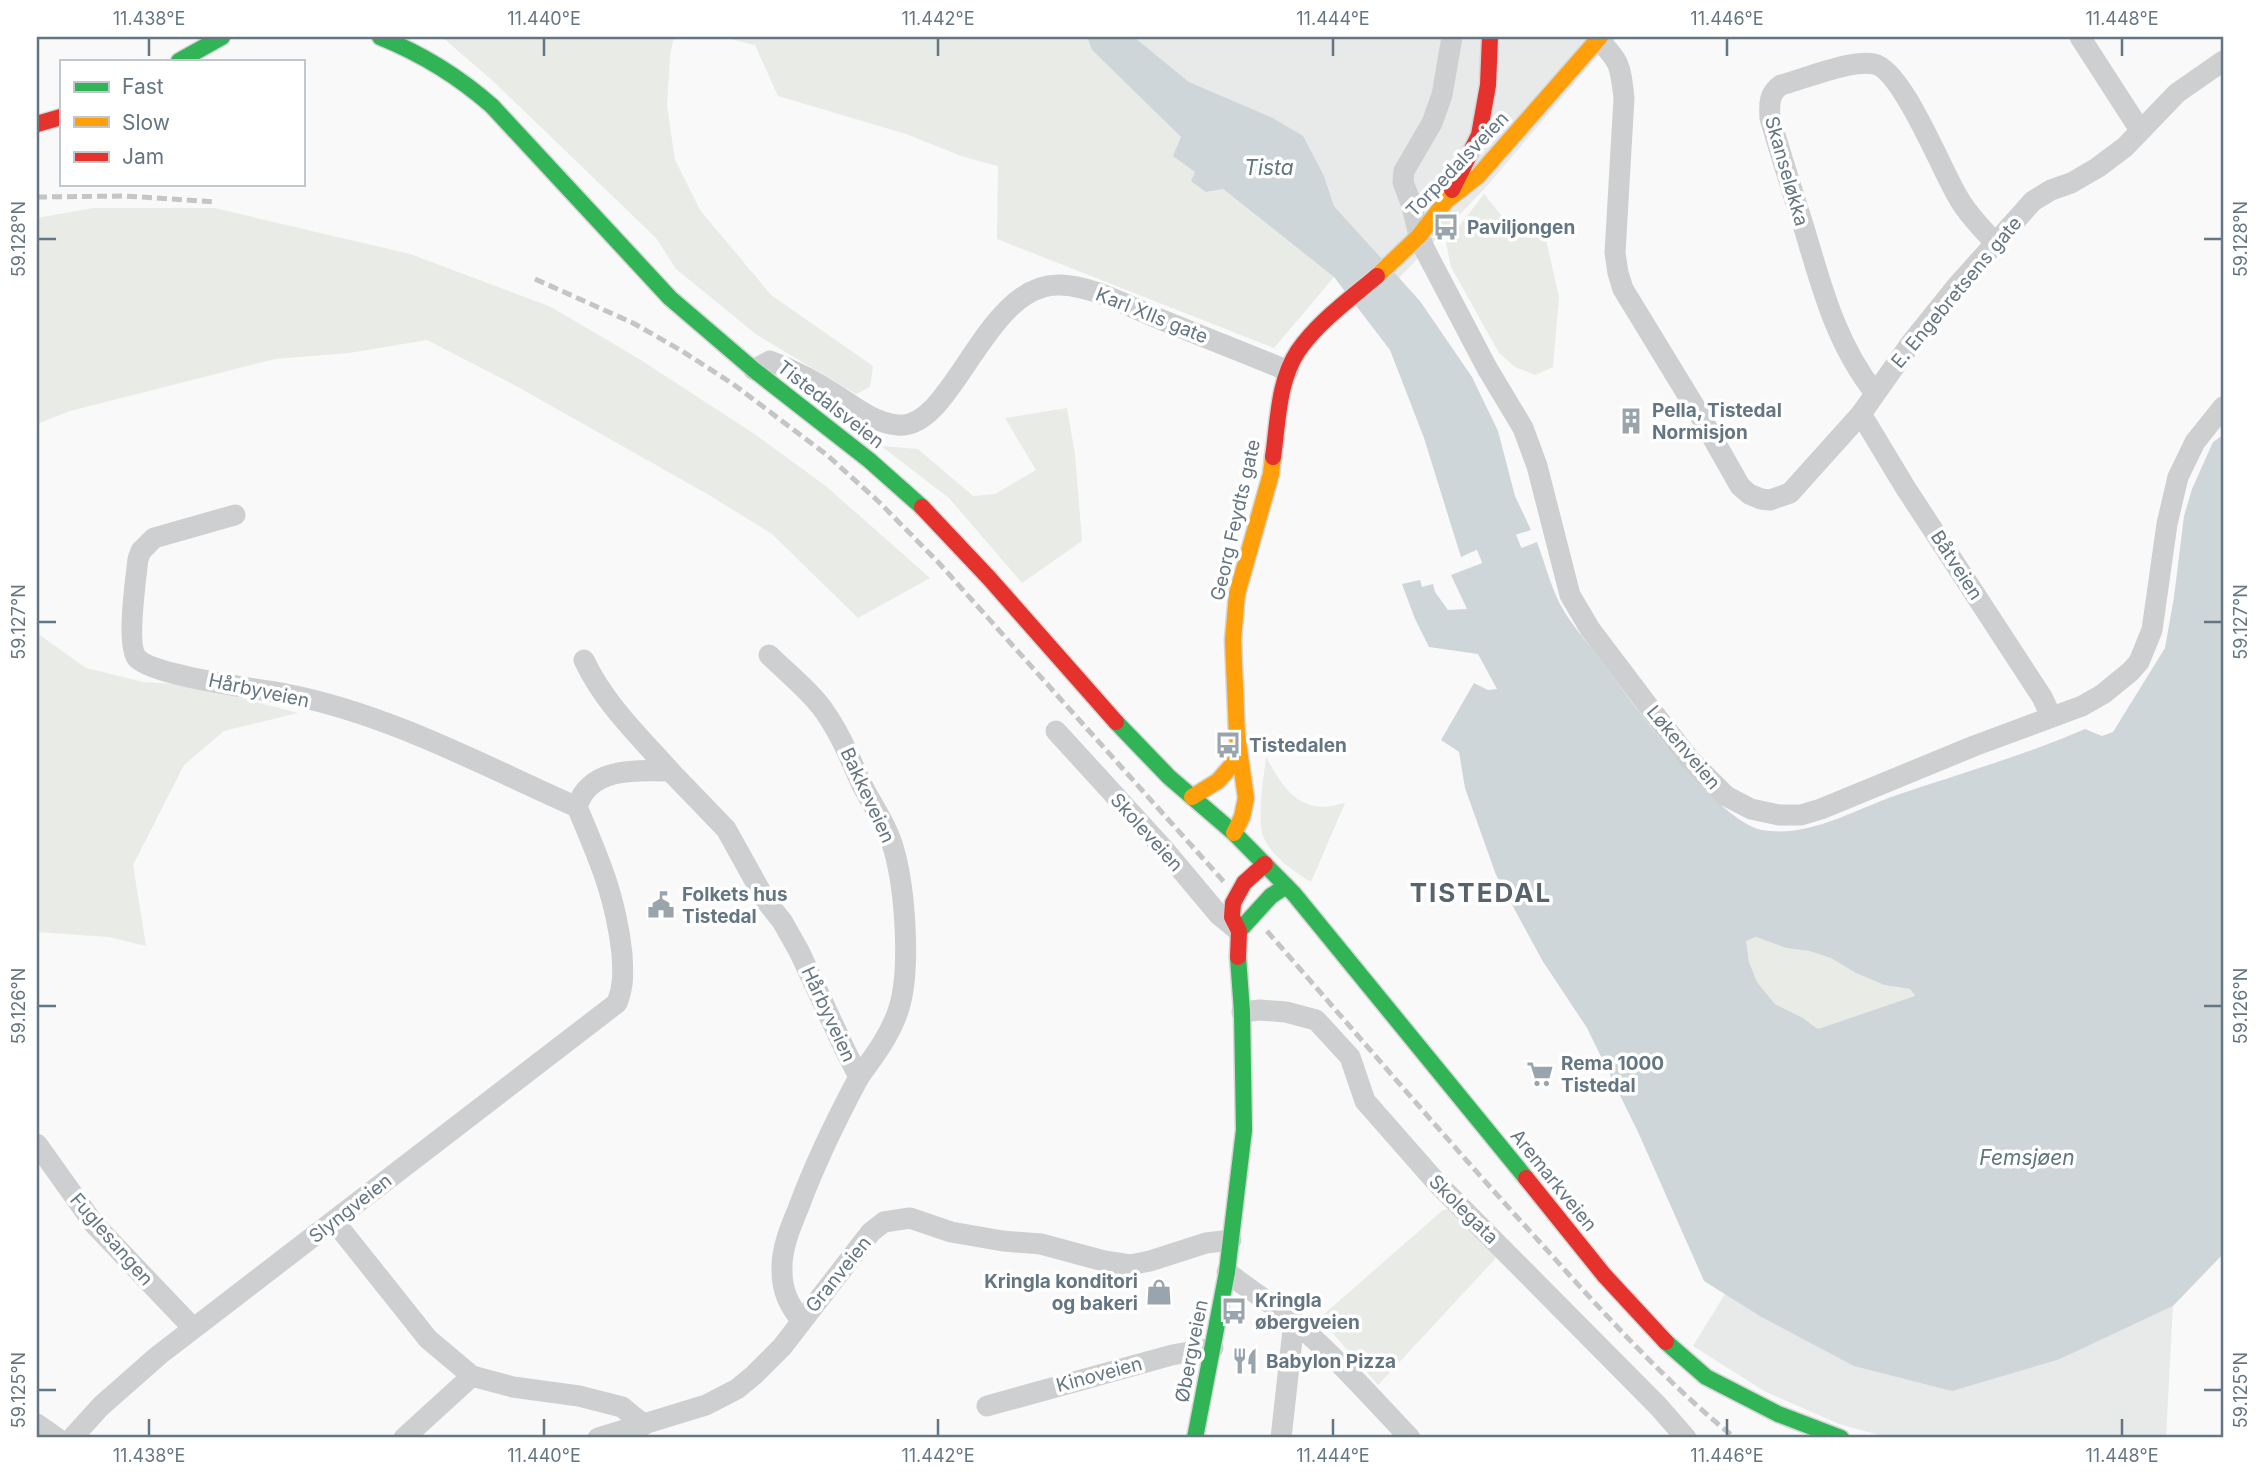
<svg xmlns="http://www.w3.org/2000/svg" width="2260" height="1475" viewBox="0 0 2260 1475" font-family="Inter,sans-serif">
  <style>
    .built { fill: #e8e9e9 }
    .green { fill: #e8ebe6 }
    .water { fill: #ced6d9; fill-rule: evenodd }
    .lines { fill: none; stroke-linecap: round; stroke-linejoin: round }
    .river { stroke: #ced6d9; stroke-width: 42 }
    .fast-casing { stroke: #d5d6d7; stroke-width: 19 }
    .slow-casing { stroke: #d5d6d7; stroke-width: 19 }
    .jam-casing { stroke: #d5d6d7; stroke-width: 19 }
    .street { stroke: #cecfd0; stroke-width: 21 }
    .fast { stroke: #30b455; stroke-width: 16 }
    .slow { stroke: #ff9f0a; stroke-width: 16 }
    .jam { stroke: #e5322d; stroke-width: 16 }
    .rail { stroke: #c3c5c6; stroke-width: 5; stroke-dasharray: 10 5; stroke-linecap: butt }
    .ticks { fill: none; stroke: #657683; stroke-width: 2.5 }
    .labels { text-anchor: middle; stroke-width: 7; stroke-linejoin: round; paint-order: stroke }
    .street-label { font-size: 19px; fill: #657683; stroke: #fff }
    .poi-label { font-size: 19px; font-weight: bold; fill: #657683; stroke: #fff; text-anchor: start }
    .water-label { font-size: 21px; font-style: italic; fill: #60757c; stroke: #fff }
    .district-label { font-size: 26px; font-weight: bold; letter-spacing: 2px; fill: #57646e; stroke: #fff }
    .neatline { fill: none; stroke: #657683; stroke-width: 2.5 }
    .ticks-label { font-size: 18px; text-anchor: middle; fill: #657683 }
  </style>
  <rect width="100%" height="100%" fill="#f9f9f9"/>
  <!-- built -->
  <g class="built">
    <path d="M1134 37H1617L1596 58 1487 186 1399 278 1334 206 1324 177 1302 136 1273 118 1189 82Z"/>
    <path d="M1725 1294 1758 1315 2060 1359 2173 1306 2166 1438H1890L1839 1424 1764 1391 1693 1346Z"/>
  </g>
  <!-- green -->
  <g class="green">
    <path d="M442 37H674L670 55 667 106 675 160 700 210 771 295 873 366 870 387 856 394 757 335 676 269 656 238 494 82Z"/>
    <path d="M722 37H1087L1092 50 1181 137 1195 172 1206 192 1223 189 1334 277 1274 348 997 239 998 166 964 157 906 134 778 96 755 45Z"/>
    <path d="M1484 194C1502 215 1514 239 1544 231L1559 297 1553 367 1535 375 1515 367 1499 353 1451 267 1446 243Z"/>
    <path d="M93 208H214L410 254 551 307 636 357 753 433 827 487 930 578 858 618 772 534 709 495 518 387 427 340 349 353 275 359 70 411 37 424V218Z"/>
    <path d="M1067 408 1075 454 1082 541 1022 583 949 498 881 446 918 449 973 496 995 494 1036 470 1005 418Z"/>
    <path d="M37 633 86 668 143 682 192 685 298 713 224 731 184 765 133 865 146 946 109 937 37 932Z"/>
    <path d="M1266 757C1279 780 1292 806 1323 807 1330 807 1338 804 1345 803L1311 882C1294 871 1272 857 1264 838 1256 822 1264 776 1266 757Z"/>
    <path d="M1756 937 1786 948 1809 951 1831 958 1856 973 1884 985 1910 989 1915 997 1818 1029 1803 1018 1775 1004 1757 982 1749 962 1746 941Z"/>
    <path d="M1450 1209 1495 1251V1259L1378 1385 1324 1323 1322 1316 1443 1210Z"/>
  </g>
  <!-- water -->
  <g class="water">
    <path d="M1087 37H1134L1189 82 1273 118 1303 136 1324 176 1334 206 1420 301 1472 377 1498 431 1515 496 1531 530 1496 541 1461 557 1424 438 1390 350 1334 277 1223 189 1206 192 1191 181 1195 172 1173 156 1181 137 1092 50Z"/>
    <path d="M2223 435V1254L2173 1306 2060 1359 1952 1391 1854 1366 1758 1315 1704 1281 1638 1132 1587 1028 1542 960 1496 875 1465 788 1459 752 1441 740 1474 683 1488 690 1497 689 1478 654 1429 647 1415 619 1402 584 1420 580 1422 587 1433 584 1435 592 1448 610 1467 609 1451 575 1537 542C1545 563 1552 592 1564 611 1575 629 1590 646 1602 662 1632 702 1716 821 1762 830 1808 838 1852 811 1894 796 1958 774 2023 756 2085 729L2102 736 2113 732 2165 648 2174 597 2184 516 2192 489 2213 442ZM1756 937 1786 948 1809 951 1831 958 1856 973 1884 985 1910 989 1915 996 1818 1029 1803 1018 1775 1004 1757 982 1749 962 1746 941Z"/>
  </g>
  <g class="lines">
    <!-- river -->
    <path class="river" d="M1483 485 1496 541 1502 556"/>
    <!-- fast casing -->
    <g class="fast-casing">
      <g id="fast">
        <path d="M380 37C422 54 458 76 492 106L670 298 754 370 869 460 922 507"/>
        <path d="M179 61 222 37"/>
        <path d="M1116 722 1169 777 1234 833 1294 894 1526 1178"/>
        <path d="M1239 931 1271 896 1286 886"/>
        <path d="M1666 1342 1706 1377 1778 1414 1841 1438"/>
        <path d="M1195 1438 1227 1272 1244 1130 1242 1012 1238 957"/>
      </g>
    </g>
    <!-- slow casing -->
    <g class="slow-casing">
      <g id="slow">
        <path d="M1377 276 1419 236 1446 201 1478 176 1600 37"/>
        <path d="M1192 797 1218 781 1240 756"/>
        <path d="M1234 833 1242 817 1246 798 1237 735 1233 640 1237 594 1271 474 1273 457"/>
      </g>
    </g>
    <!-- jam casing -->
    <g class="jam-casing">
      <g id="jam">
        <path d="M37 124 61 117"/>
        <path d="M1452 190 1479 135 1488 85 1490 37"/>
        <path d="M1273 457C1278 423 1278 381 1298 351 1318 322 1350 299 1377 276"/>
        <path d="M922 507 989 578 1116 722"/>
        <path d="M1238 957 1239 931 1232 917 1233 903 1244 883 1265 864"/>
        <path d="M1526 1178 1604 1275 1666 1342"/>
      </g>
    </g>
    <!-- street -->
    <g class="street">
      <path d="M1452 37 1442 95 1432 123 1404 171 1403 182 1412 206 1419 236 1425 250 1487 368 1523 428 1537 466 1570 595 1590 629 1652 711 1691 761 1726 796 1751 809 1779 815H1801L1821 809 1974 746 2082 706 2103 694 2130 672 2139 662 2152 630 2167 524 2178 477 2195 442 2223 407"/>
      <path d="M2080 37 2140 130"/>
      <path d="M1598 39C1621 63 1620 65 1624 98L1615 253 1618 273 1623 289 1698 412 1740 486 1749 494 1761 499 1770 500 1790 493 1861 414 1911 343 1956 287 2033 201 2051 190 2071 183 2097 168 2125 147 2177 93 2223 61"/>
      <path d="M754 370 770 361C794 370 815 381 836 395 855 407 874 423 898 425 953 431 985 282 1060 285 1093 286 1125 305 1155 317 1200 336 1244 352 1288 371"/>
      <path d="M1875 393C1837 345 1822 289 1805 231 1793 193 1781 156 1770 118 1769 104 1769 93 1781 85 1804 79 1852 59 1874 64 1902 69 1942 171 1958 197 1967 214 1982 228 1995 243"/>
      <path d="M1861 414 1905 487 2042 697 2051 716"/>
      <path d="M235 515 154 538 141 551 138 559C136 578 126 645 137 658 153 676 258 689 286 694 389 714 482 765 577 807"/>
      <path d="M769 655C786 672 807 688 822 708 839 731 849 756 861 783 872 805 887 825 894 850 905 889 911 969 899 1008 891 1034 875 1055 859 1077"/>
      <path d="M584 660C604 703 639 736 670 771"/>
      <path d="M1056 731 1162 847 1219 915 1236 929"/>
      <path d="M1242 1012 1260 1010 1286 1012 1316 1020 1350 1057 1365 1101 1437 1183 1658 1406 1686 1438"/>
      <path d="M37 1144 94 1224 193 1328"/>
      <path d="M334 1221 428 1339 472 1376 513 1387 579 1396 622 1407 644 1425"/>
      <path d="M1227 1272C1249 1290 1275 1305 1296 1323 1337 1358 1373 1399 1410 1438"/>
      <path d="M987 1406 1172 1355 1213 1348"/>
      <path d="M37 1424 57 1438"/>
      <path d="M72 1438 101 1406 159 1355 617 1003C624 986 623 972 622 954 616 897 599 859 577 807 589 767 636 770 670 771L726 829 766 901 782 921 799 951 846 1052 859 1077C836 1120 815 1163 798 1209 790 1228 781 1250 782 1271 782 1291 789 1305 801 1320"/>
      <path d="M404 1438 472 1376"/>
      <path d="M598 1438 706 1405 737 1389 754 1375 782 1347 871 1232 884 1222 910 1218 951 1232 1003 1241 1041 1244 1104 1261 1130 1265 1150 1261 1206 1243 1231 1240"/>
      <path d="M1281 1438 1294 1321"/>
    </g>
    <!-- fast -->
    <use href="#fast" class="fast"/>
    <!-- slow -->
    <use href="#slow" class="slow"/>
    <!-- jam -->
    <use href="#jam" class="jam"/>
    <!-- rail -->
    <g class="rail">
      <path d="M37 197 125 196 216 202"/>
      <path d="M535 279 633 323 682 351 733 384 827 455 879 502 938 562 1225 883"/>
      <path d="M1267 931C1357 1034 1445 1138 1537 1239 1600 1309 1662 1379 1735 1438"/>
    </g>
  </g>
  <!-- ticks -->
  <path class="ticks" d="M149 38V56M544 38V56M938 38V56M1333 38V56M1727 38V56M2122 38V56M38 239H56M2204 239H2222M38 622H56M2204 622H2222M38 1006H56M2204 1006H2222M38 1390H56M2204 1390H2222M149 1419V1436M544 1419V1436M938 1419V1436M1333 1419V1436M1727 1419V1436M2122 1419V1436"/>
  <!-- icons -->
  <defs>
    <g id="bus-bare" transform="scale(2.1)"><path d="M-5-6H5V4H4V6H2V4H-2V6H-4V4H-5ZM-3.5-4V0h7V-4ZM-3.5 1.2v1.5H-2V1.2ZM2 1.2v1.5H3.5V1.2Z" fill="#99a4ac" stroke="#fff" stroke-width="2.5" paint-order="stroke"/></g>
    <g id="building-bare" transform="scale(2.1)"><path d="M-4-6H4V6H1V3H-1V6H-4ZM-2.5-4.3h1.7v1.8h-1.7ZM.8-4.3h1.7v1.8H.8ZM-2.5-1h1.7V.8h-1.7ZM.8-1h1.7V.8H.8Z" fill="#99a4ac" stroke="#fff" stroke-width="2.5" paint-order="stroke"/></g>
    <g id="civic-bare" transform="scale(2.1)"><path d="M-.6-6.5H3V-4.5H.6V-3L4-1V1h2V6H-6V1h2V-1L-.6-3ZM-1.2 2.5V6h2.4V2.5Z" fill="#99a4ac" stroke="#fff" stroke-width="2.5" paint-order="stroke"/></g>
    <g id="supermarket-bare" transform="scale(2.1)"><path d="M-6-5.5h2.5l.6 2H6L4.5 2H-2.5L-4.4-4H-6ZM-1.5 3.2a1.3 1.3 0 1 0 .1 0ZM3 3.2a1.3 1.3 0 1 0 .1 0Z" fill="#99a4ac" stroke="#fff" stroke-width="2.5" paint-order="stroke"/></g>
    <g id="shop-bare" transform="scale(2.1)"><path d="M-5-2.5h2.3a2.7 3.5 0 0 1 5.4 0H5L5.5 6h-11ZM-1.5-2.5h3a1.5 2.3 0 0 0-3 0Z" fill="#99a4ac" stroke="#fff" stroke-width="2.5" paint-order="stroke"/></g>
    <g id="restaurant-bare" transform="scale(2.1)"><path d="M-5-6h1v4h1v-4h1v4h1v-4h1v5L-1.5 .5V6h-2V.5L-5-1ZM5-6V6H3V1.5H1.5Q1.5-4 5-6Z" fill="#99a4ac" stroke="#fff" stroke-width="2.5" paint-order="stroke"/></g>
  </defs>
  <g fill-rule="evenodd">
    <use href="#bus-bare" x="1446" y="227"/>
    <use href="#building-bare" x="1631" y="421"/>
    <use href="#bus-bare" x="1228" y="745"/>
    <use href="#civic-bare" x="661" y="905"/>
    <use href="#supermarket-bare" x="1540" y="1074"/>
    <use href="#shop-bare" x="1159" y="1292"/>
    <use href="#bus-bare" x="1234" y="1311"/>
    <use href="#restaurant-bare" x="1245" y="1361"/>
  </g>
  <g class="labels">
    <!-- street labels -->
    <g class="street-label">
      <text transform="translate(1457 164) rotate(-46)" y="7">Torpedalsveien</text>
      <text transform="translate(1787 171) rotate(74)" y="7">Skanseløkka</text>
      <text transform="translate(1956 292) rotate(-50)" y="7">E. Engebretsens gate</text>
      <text transform="translate(1152 315) rotate(22)" y="7">Karl XIIs gate</text>
      <text transform="translate(831 404) rotate(38)" y="7">Tistedalsveien</text>
      <text transform="translate(1235 520) rotate(-77)" y="7">Georg Feydts gate</text>
      <text transform="translate(1957 565) rotate(57)" y="7">Båtveien</text>
      <text transform="translate(259 690) rotate(12)" y="7">Hårbyveien</text>
      <text transform="translate(1684 747) rotate(50)" y="7">Løkenveien</text>
      <text transform="translate(868 795) rotate(65)" y="7">Bakkeveien</text>
      <text transform="translate(1147 832) rotate(48)" y="7">Skoleveien</text>
      <text transform="translate(829 1014) rotate(65)" y="7">Hårbyveien</text>
      <text transform="translate(1554 1180) rotate(51)" y="7">Aremarkveien</text>
      <text transform="translate(350 1208) rotate(-38)" y="7">Slyngveien</text>
      <text transform="translate(1464 1209) rotate(45)" y="7">Skolegata</text>
      <text transform="translate(112 1239) rotate(49)" y="7">Fuglesangen</text>
      <text transform="translate(838 1274) rotate(-51)" y="7">Granveien</text>
      <text transform="translate(1191 1351) rotate(-79)" y="7">Øbergveien</text>
      <text transform="translate(1099 1374) rotate(-15)" y="7">Kinoveien</text>
    </g>
    <!-- poi labels -->
    <g class="poi-label">
      <text x="1467" y="234">Paviljongen</text>
      <text x="1652" y="417">Pella, Tistedal<tspan x="1652" dy="22">Normisjon</tspan></text>
      <text x="1249" y="752">Tistedalen</text>
      <text x="682" y="901">Folkets hus<tspan x="682" dy="22">Tistedal</tspan></text>
      <text x="1561" y="1070">Rema 1000<tspan x="1561" dy="22">Tistedal</tspan></text>
      <text x="1138" y="1288" text-anchor="end">Kringla konditori<tspan x="1138" dy="22">og bakeri</tspan></text>
      <text x="1255" y="1307">Kringla<tspan x="1255" dy="22">øbergveien</tspan></text>
      <text x="1266" y="1368">Babylon Pizza</text>
    </g>
    <!-- water labels -->
    <g class="water-label">
      <text x="1269" y="175">Tista</text>
      <text x="2027" y="1165">Femsjøen</text>
    </g>
    <!-- district labels -->
    <g class="district-label">
      <text x="1481" y="902">TISTEDAL</text>
    </g>
  </g>
  <!-- border -->
  <rect width="2260" height="1475" fill="none" stroke="#ffffff" stroke-width="77"/>
  <!-- legend -->
  <rect x="60" y="60" width="245" height="126" fill="#ffffff" stroke="#c1c8cd" stroke-width="2"/>
  <rect x="74" y="82" width="35" height="10" fill="#30b455" stroke="#c1c8cd" stroke-width="2"/>
  <text x="122" y="94" font-size="21" fill="#657683">Fast</text>
  <rect x="74" y="117" width="35" height="10" fill="#ff9f0a" stroke="#c1c8cd" stroke-width="2"/>
  <text x="122" y="130" font-size="21" fill="#657683">Slow</text>
  <rect x="74" y="152" width="35" height="10" fill="#e5322d" stroke="#c1c8cd" stroke-width="2"/>
  <text x="122" y="164" font-size="21" fill="#657683">Jam</text>
  <rect x="38" y="38" width="2184" height="1398" class="neatline"/>
  <g class="ticks-label">
    <text x="149" y="25">11.438°E</text>
    <text x="544" y="25">11.440°E</text>
    <text x="938" y="25">11.442°E</text>
    <text x="1333" y="25">11.444°E</text>
    <text x="1727" y="25">11.446°E</text>
    <text x="2122" y="25">11.448°E</text>
    <text transform="translate(19 239) rotate(-90)" y="6">59.128°N</text>
    <text transform="translate(2241 239) rotate(-90)" y="6">59.128°N</text>
    <text transform="translate(19 622) rotate(-90)" y="6">59.127°N</text>
    <text transform="translate(2241 622) rotate(-90)" y="6">59.127°N</text>
    <text transform="translate(19 1006) rotate(-90)" y="6">59.126°N</text>
    <text transform="translate(2241 1006) rotate(-90)" y="6">59.126°N</text>
    <text transform="translate(19 1390) rotate(-90)" y="6">59.125°N</text>
    <text transform="translate(2241 1390) rotate(-90)" y="6">59.125°N</text>
    <text x="149" y="1462">11.438°E</text>
    <text x="544" y="1462">11.440°E</text>
    <text x="938" y="1462">11.442°E</text>
    <text x="1333" y="1462">11.444°E</text>
    <text x="1727" y="1462">11.446°E</text>
    <text x="2122" y="1462">11.448°E</text>
  </g>
</svg>
